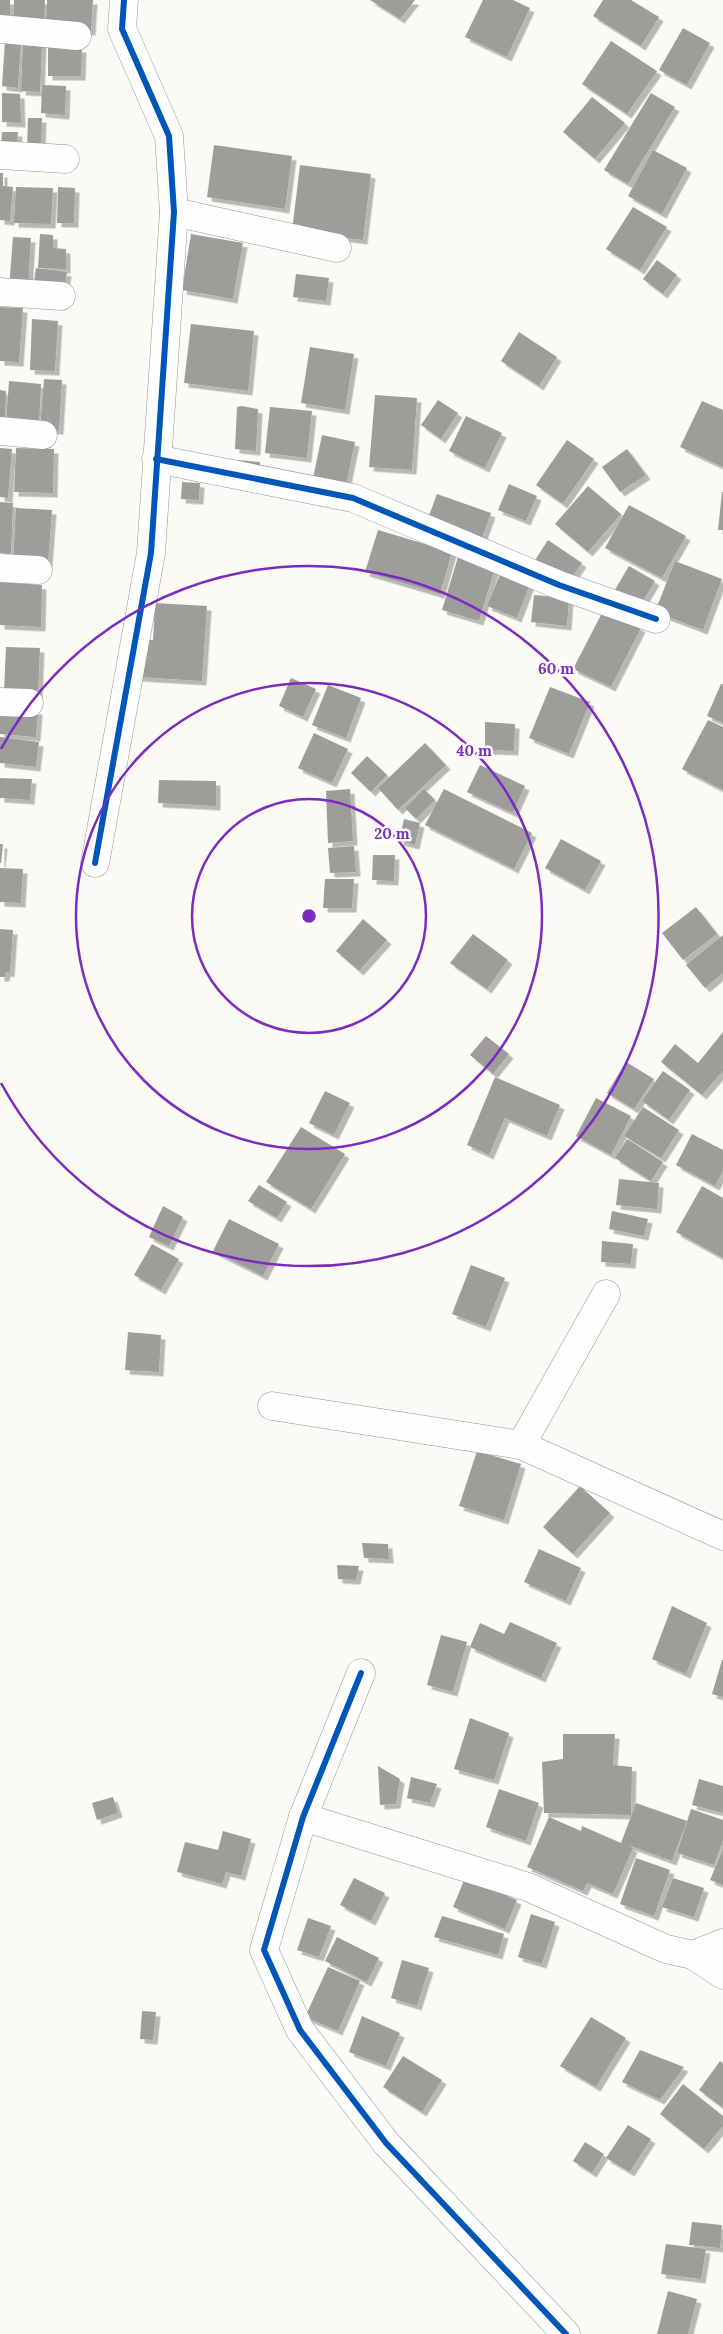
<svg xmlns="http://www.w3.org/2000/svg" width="723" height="2334" viewBox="0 0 723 2334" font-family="Lora,serif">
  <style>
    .building { fill: #9f9d9a; filter: url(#shadow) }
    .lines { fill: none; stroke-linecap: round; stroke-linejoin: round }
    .minor-casing { stroke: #959593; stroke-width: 29 }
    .minor { stroke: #fefefe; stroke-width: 28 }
    .cycleway-casing { stroke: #fff; stroke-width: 9 }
    .cycleway { stroke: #0057b8; stroke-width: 6 }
    .ring { fill: none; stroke: #7b2cbf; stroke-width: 2.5 }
    .centre { fill: #7b2cbf; stroke: #fff; stroke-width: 2.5 }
    .ring-label { font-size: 15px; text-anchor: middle; font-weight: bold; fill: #7b2cbf; stroke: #fff; stroke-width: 5; stroke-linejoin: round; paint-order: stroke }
  </style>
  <defs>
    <filter id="shadow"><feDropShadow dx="4.5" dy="4.5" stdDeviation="0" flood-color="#0004"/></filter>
  </defs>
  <rect width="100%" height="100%" fill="#fbfaf5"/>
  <!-- building -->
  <g class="building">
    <path d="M0 0H10V19L0 18Z"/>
    <path d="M14 0H45L44 28 13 26Z"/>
    <path d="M47 0H93L91 31 46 29Z"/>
    <path d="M370 0H415L400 19Z"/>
    <path d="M483 0H513L530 8 507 57 465 37Z"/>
    <path d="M603 0H631L659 17 641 46 593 16Z"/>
    <path d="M683 28 710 43 687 85 659 70Z"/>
    <path d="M5 41H21L18 88 2 86Z"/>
    <path d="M23 41 42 42 40 92 21 91Z"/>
    <path d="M611 41 657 71 627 114 582 84Z"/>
    <path d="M48 48H82L81 76H48Z"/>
    <path d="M42 85 66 86 65 115 41 113Z"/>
    <path d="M2 93 20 94 21 123 2 122Z"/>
    <path d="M651 93 675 107 628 184 604 170Z"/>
    <path d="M592 97 625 123 595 159 563 132Z"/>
    <path d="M28 118H42L41 149H27Z"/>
    <path d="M2 132H18L16 154 1 153Z"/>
    <path d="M214 145 292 156 285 209 207 197Z"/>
    <path d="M653 150 687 168 662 214 628 196Z"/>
    <path d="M300 165 371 174 363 240 292 231Z"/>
    <path d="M0 173H3V186L13 187 10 221 0 220Z"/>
    <path d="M16 187 53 188 51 224 14 223Z"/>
    <path d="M58 187 75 188 74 223H57Z"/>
    <path d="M633 207 667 227 640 270 606 249Z"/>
    <path d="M40 234 53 235V248L66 249V269L38 268Z"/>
    <path d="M191 234 243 243 233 299 182 290Z"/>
    <path d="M13 237 31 238 28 289 9 288Z"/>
    <path d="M657 260 677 275 663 294 643 279Z"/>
    <path d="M36 268 67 272 64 292 33 289Z"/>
    <path d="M296 274 329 278 326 301 293 297Z"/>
    <path d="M0 307 23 308 19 362 0 361Z"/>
    <path d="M32 319 58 321 55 371 30 370Z"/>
    <path d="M191 324 254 331 248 391 184 383Z"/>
    <path d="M519 332 557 357 539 386 501 361Z"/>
    <path d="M310 347 354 354 345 410 301 403Z"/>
    <path d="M44 379 62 380 59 430 40 429Z"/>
    <path d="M9 381 41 384 39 427 6 424Z"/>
    <path d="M0 390 6 391 5 425H0Z"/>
    <path d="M375 395 417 398 412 470 369 467Z"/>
    <path d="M438 400 458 413 441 439 421 425Z"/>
    <path d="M702 401 723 410V467L680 447Z"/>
    <path d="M242 406 258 409 256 451 235 449 237 407Z"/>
    <path d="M270 407 312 411 307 458 265 453Z"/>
    <path d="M466 416 502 433 485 468 449 451Z"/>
    <path d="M322 435 355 442 345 490 312 483Z"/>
    <path d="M567 440 594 459 563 504 536 485Z"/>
    <path d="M0 448 12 449 8 498 0 497Z"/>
    <path d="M16 448 54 449 53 493 14 492Z"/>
    <path d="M627 449 646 475 620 492 602 467Z"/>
    <path d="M238 460 260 462 259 473 237 472Z"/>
    <path d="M182 482 200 483 199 500 181 499Z"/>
    <path d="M509 484 537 496 526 521 498 510Z"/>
    <path d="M588 486 621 514 588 552 555 524Z"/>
    <path d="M722 492H723V530H718Z"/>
    <path d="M437 494 491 513 481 541 427 521Z"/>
    <path d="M0 502 13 503 11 554 0 553Z"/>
    <path d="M629 505 686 536 662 578 605 548Z"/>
    <path d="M16 508 52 510 48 563 13 561Z"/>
    <path d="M378 530 452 552 440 594 365 572Z"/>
    <path d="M548 540 582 563 568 583 535 560Z"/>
    <path d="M458 557 495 568 479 621 442 610Z"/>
    <path d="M675 561 722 579 703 630 655 612Z"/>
    <path d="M629 566 655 581 639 608 613 593Z"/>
    <path d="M501 572 530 584 517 618 487 606Z"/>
    <path d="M0 582 42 585 41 627 0 625Z"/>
    <path d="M534 595 569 598 567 626 531 622Z"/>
    <path d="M155 603 207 606 202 681 137 677 140 639 153 640Z"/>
    <path d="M604 609 641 628 611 687 573 669Z"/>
    <path d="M6 647 40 648 38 694 4 692Z"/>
    <path d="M291 678 316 689 303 717 279 706Z"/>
    <path d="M721 684H723V723L707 716Z"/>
    <path d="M328 685 361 698 346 738 312 725Z"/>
    <path d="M550 687 590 702 569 754 529 738Z"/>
    <path d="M0 708 38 710 36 737 0 734Z"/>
    <path d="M708 720 723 727V790L682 769Z"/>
    <path d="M485 722 515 724 514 751 485 750Z"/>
    <path d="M314 733 348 749 332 783 298 768Z"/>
    <path d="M0 737 39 742 36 767 0 763Z"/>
    <path d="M425 743 446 765 398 810 378 788Z"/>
    <path d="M367 756 387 775 371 792 351 773Z"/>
    <path d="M480 765 525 786 513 813 467 792Z"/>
    <path d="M0 778 32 779 30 800 0 798Z"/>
    <path d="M159 780 216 781V806L158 803Z"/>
    <path d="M350 789 353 841 328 843 326 791Z"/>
    <path d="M424 789 435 800 416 819 405 808Z"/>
    <path d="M444 789 532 833 514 869 425 825Z"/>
    <path d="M404 819 420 823 415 845 399 841Z"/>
    <path d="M561 839 601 861 585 890 545 868Z"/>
    <path d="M0 844H3L1 863H0Z"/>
    <path d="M354 846 356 872 330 873 328 848Z"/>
    <path d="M373 855H395L394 881 372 880Z"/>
    <path d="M0 868 23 869 21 903 0 902Z"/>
    <path d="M325 879H354L352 908H323Z"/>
    <path d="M696 907 717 934 683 960 662 933Z"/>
    <path d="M363 919 387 940 359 971 336 951Z"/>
    <path d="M0 929 13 930 10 973 6 972 5 977H0Z"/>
    <path d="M473 934 508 960 487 989 450 963Z"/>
    <path d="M723 935V973L705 988 686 965Z"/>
    <path d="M723 1032V1071L702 1095 661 1062 675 1044 698 1063Z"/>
    <path d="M486 1036 509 1054 493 1074 470 1055Z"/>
    <path d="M626 1062 654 1079 634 1109 607 1093Z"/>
    <path d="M663 1071 690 1090 669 1120 642 1101Z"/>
    <path d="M495 1077 560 1105 547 1136 505 1118 489 1155 467 1145Z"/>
    <path d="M325 1091 350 1103 334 1135 309 1123Z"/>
    <path d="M596 1098 631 1116 611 1155 576 1136Z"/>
    <path d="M643 1107 679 1130 661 1158 624 1136Z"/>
    <path d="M301 1127 345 1154 311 1209 266 1182Z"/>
    <path d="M692 1134 723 1150V1171L715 1186 676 1165Z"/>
    <path d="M627 1139 663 1162 651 1181 615 1158Z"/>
    <path d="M619 1179 659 1183 657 1209 616 1205Z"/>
    <path d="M259 1185 287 1202 277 1218 248 1201Z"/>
    <path d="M702 1186 723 1198V1258L676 1232Z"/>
    <path d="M163 1206 183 1217 169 1246 149 1237Z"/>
    <path d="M612 1211 648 1219 644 1236 609 1229Z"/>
    <path d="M229 1219 279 1244 263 1276 213 1251Z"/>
    <path d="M602 1241 633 1244 631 1264 601 1262Z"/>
    <path d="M152 1244 179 1259 161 1290 134 1275Z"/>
    <path d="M471 1265 505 1278 486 1327 452 1314Z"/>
    <path d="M128 1332 161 1335 159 1372 125 1370Z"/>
    <path d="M477 1451 521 1464 504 1520 459 1506Z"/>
    <path d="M580 1486 610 1513 573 1554 543 1527Z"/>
    <path d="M362 1543 388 1544 389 1559 364 1558Z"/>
    <path d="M539 1549 581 1568 566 1601 524 1582Z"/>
    <path d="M337 1565 359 1566 356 1580 338 1579Z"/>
    <path d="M672 1606 707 1623 686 1674 652 1659Z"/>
    <path d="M510 1622 557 1643 541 1678 470 1647 480 1623 504 1634Z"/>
    <path d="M441 1635 467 1642 453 1692 427 1685Z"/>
    <path d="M722 1660H723V1697L712 1694Z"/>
    <path d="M470 1718 509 1733 494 1780 454 1769Z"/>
    <path d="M563 1734H615L613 1765 632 1767 631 1815 544 1813 542 1762 563 1759Z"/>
    <path d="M378 1766 400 1779 396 1804 380 1805Z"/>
    <path d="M411 1777 437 1784 430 1803 407 1798Z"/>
    <path d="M699 1779 723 1786V1813L692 1805Z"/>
    <path d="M499 1789 539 1803 526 1841 486 1827Z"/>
    <path d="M113 1797 118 1813 97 1820 92 1803Z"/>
    <path d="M636 1803 687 1821 672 1861 628 1845 633 1848 613 1894 587 1883 583 1891 527 1867 549 1817 581 1831 582 1826 621 1843Z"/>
    <path d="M691 1809 723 1820V1840L714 1865 677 1853Z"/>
    <path d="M223 1831 251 1839 241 1876 226 1872 222 1884 177 1872 185 1842 218 1850Z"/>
    <path d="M723 1849V1885L710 1880Z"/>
    <path d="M636 1858 670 1870 654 1916 620 1904Z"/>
    <path d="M354 1878 385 1893 371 1921 340 1905Z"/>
    <path d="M465 1878 517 1900 505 1929 453 1907Z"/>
    <path d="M673 1878 704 1888 694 1917 662 1907Z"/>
    <path d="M531 1914 555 1922 542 1964 518 1957Z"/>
    <path d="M442 1916 504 1934 498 1955 434 1937Z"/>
    <path d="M308 1918 331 1926 319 1957 297 1950Z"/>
    <path d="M337 1937 379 1958 367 1982 325 1961Z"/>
    <path d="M402 1960 429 1968 417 2006 391 1998Z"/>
    <path d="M328 1967 360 1981 338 2031 305 2017Z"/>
    <path d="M142 2011 156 2012 153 2040 140 2039Z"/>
    <path d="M362 2016 400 2033 386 2066 349 2052Z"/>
    <path d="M591 2017 626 2038 596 2087 560 2066Z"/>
    <path d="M640 2050 684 2067 660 2100 622 2082Z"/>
    <path d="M403 2056 442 2080 422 2112 383 2087Z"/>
    <path d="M720 2061 723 2063V2108L699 2090Z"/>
    <path d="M683 2084 723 2116V2126L704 2149 660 2114Z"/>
    <path d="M628 2125 651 2139 630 2172 606 2158Z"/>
    <path d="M585 2142 604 2154 592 2173 573 2161Z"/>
    <path d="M692 2222 722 2225 720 2248 689 2245Z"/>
    <path d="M666 2244 706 2249 701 2279 661 2274Z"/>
    <path d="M668 2291 697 2299 688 2334H657Z"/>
  </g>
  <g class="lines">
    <!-- minor casing -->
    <g class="minor-casing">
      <g id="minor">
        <path d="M0 29 77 36"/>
        <path d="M0 155 65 159"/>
        <path d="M174 212 337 248"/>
        <path d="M0 292 61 296"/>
        <path d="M0 431 43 435"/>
        <path d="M156 459 353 498 559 585 656 619"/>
        <path d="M0 568 38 570"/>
        <path d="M0 702 29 703"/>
        <path d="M95 863 151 553 174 212 169 136 122 29 124 0"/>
        <path d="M272 1406 521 1445 723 1536"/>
        <path d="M521 1445 606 1294"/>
        <path d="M361 1673 303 1817 264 1950 300 2030 386 2143 566 2334"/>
        <path d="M303 1817 528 1887 666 1949 693 1955 723 1943"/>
        <path d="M693 1955 723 1975"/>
      </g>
    </g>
    <!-- minor -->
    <use href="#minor" class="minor"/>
    <!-- cycleway casing -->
    <g class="cycleway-casing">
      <g id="cycleway">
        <path d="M156 459 353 498 559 585 656 619"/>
        <path d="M95 863 151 553 174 212 169 136 122 29 124 0"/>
        <path d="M361 1673 303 1817 264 1950 300 2030 386 2143 566 2334"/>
      </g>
    </g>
    <!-- cycleway -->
    <use href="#cycleway" class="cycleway"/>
  </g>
  <!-- distance rings -->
  <g class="ring">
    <circle cx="309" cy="916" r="117"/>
    <circle cx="309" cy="916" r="233"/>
    <path d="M1 749A350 350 0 1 1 1 1083"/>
  </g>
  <circle cx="309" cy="916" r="8" class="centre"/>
  <g class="ring-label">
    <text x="556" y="674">60 m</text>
    <text x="474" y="756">40 m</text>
    <text x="392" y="839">20 m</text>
  </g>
</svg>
